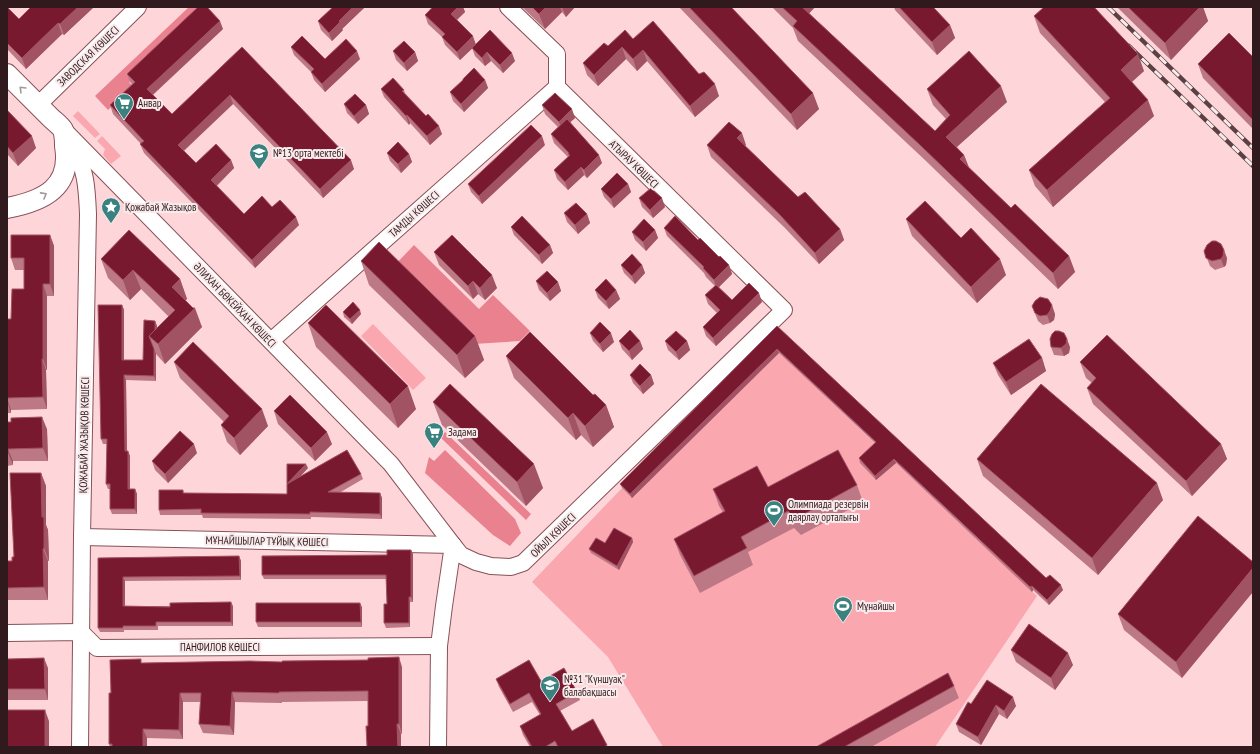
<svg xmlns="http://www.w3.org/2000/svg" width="1260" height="754" viewBox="0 0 1260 754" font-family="'PT Sans Narrow',sans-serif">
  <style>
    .green { fill: #fba7b0 }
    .forest { fill: #ea818f }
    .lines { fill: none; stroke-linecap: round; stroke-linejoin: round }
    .minor-casing { stroke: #875157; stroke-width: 18 }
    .major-casing { stroke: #875157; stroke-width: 22 }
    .minor { stroke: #fff; stroke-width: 16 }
    .major { stroke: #fff; stroke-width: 20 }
    .rail-casing { stroke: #5b4044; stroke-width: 4.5 }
    .rail { stroke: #f9ebec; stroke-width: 3; stroke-dasharray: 9; stroke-linecap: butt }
    .wall { fill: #bc7885 }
    .shaded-wall { fill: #a15263 }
    .building { fill: #791930; stroke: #a15263 }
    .oneway { stroke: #a29899 }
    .labels { text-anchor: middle; stroke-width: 4; stroke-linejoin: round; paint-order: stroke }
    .street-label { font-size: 11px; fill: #311a1d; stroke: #f9ebec }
    .poi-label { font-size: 11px; fill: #311a1d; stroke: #f9ebec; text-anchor: start }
  </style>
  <rect width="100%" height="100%" fill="#fed6da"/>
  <!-- green -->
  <g class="green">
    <path d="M78 111 100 134 95 138 73 116Z"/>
    <path d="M102 136 121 156 111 164 103 155 105 149 97 141Z"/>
    <path d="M373 324 426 378 413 390 361 336Z"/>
    <path d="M779 353 1037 596 935 747H663L608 657 532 582 622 488 632 498Z"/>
  </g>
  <!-- forest -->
  <g class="forest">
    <path d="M189 7H202L205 10 129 82 136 90 119 100 108 110 95 96Z"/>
    <path d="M414 245 479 309 493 295 530 331 520 341 474 344 394 266Z"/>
    <path d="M445 432 531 514 526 520 440 437Z"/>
    <path d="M445 450 515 519 521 533 510 546 493 535 425 473 429 457 434 461Z"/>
  </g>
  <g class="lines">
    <!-- minor casing -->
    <g class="minor-casing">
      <g id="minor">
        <path d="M38 105 138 7"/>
        <path d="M63 129 391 464 453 545 461 555 476 562 491 566 511 567 523 563 784 310 557 87V54L508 7"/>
        <path d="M72 146C86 167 87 189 88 214L82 537 80 747"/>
        <path d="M271 341 557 87"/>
        <path d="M82 537 453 545"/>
        <path d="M7 633 81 632 97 648 439 646"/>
        <path d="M438 747 439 646 444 606 453 545"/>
      </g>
    </g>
    <!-- major casing -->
    <g class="major-casing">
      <path id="major" d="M7 74C21 88 36 103 50 117 54 121 61 126 63 130 65 135 65 141 65 146 72 187 44 201 7 208"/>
    </g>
    <!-- minor -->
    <use href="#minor" class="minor"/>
    <!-- major -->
    <use href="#major" class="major"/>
    <!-- rail casing -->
    <g class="rail-casing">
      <g id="rail">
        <path d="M1108 7 1253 148"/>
        <path d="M1129 46 1253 166"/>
      </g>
    </g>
    <!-- rail -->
    <use href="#rail" class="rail"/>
  </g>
  <!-- wall -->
  <g class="wall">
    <path d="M7 7 19 19 31 7H94L64 35 62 34 26 69 7 49Z"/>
    <path d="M333 7H364V8L342 29 343 30 332 41 321 30 318 21Z"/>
    <path d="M430 7H463L465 12 456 20 476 44 515 61 503 73 491 61 485 66 475 56 472 48 460 60 445 45 442 37 428 24 425 15 431 8Z"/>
    <path d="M522 7H575L566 17 562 12 545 29Z"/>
    <path d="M679 7H731L819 109 797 130Z"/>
    <path d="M772 7H815L809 13 935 131 946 119 933 105 927 89 1007 102 957 147 964 155 969 168 1011 208 1069 256 1075 272 1058 289 926 161 798 41 793 28Z"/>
    <path d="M894 7H933L950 25 955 38 937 55 895 10Z"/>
    <path d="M1117 7H1203L1208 21 1171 60Z"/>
    <path d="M1034 16 1144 71 1132 82 1154 116 1053 207 1035 186 1029 170 1105 102 1040 33Z"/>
    <path d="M223 29 153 95 172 114 242 47 354 169 323 198 233 104 184 151 196 163 231 160 234 168 217 186 244 214 272 207 299 225 255 268 144 153 140 144H141L113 114 110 105 132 84 130 82 127 74Z"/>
    <path d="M633 39 699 74 719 96 695 117 647 61 637 71 626 59 598 86 587 75 583 63 608 46Z"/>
    <path d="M291 47 325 59H360L325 92 314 80 311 72 294 55Z"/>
    <path d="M393 51 415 52 418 61 407 71 396 60Z"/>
    <path d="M1253 57V129L1203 78 1198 64Z"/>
    <path d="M463 79 485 80 488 88 464 112 453 101 450 92 463 80Z"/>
    <path d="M381 89 404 90 405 93 442 134 430 145 410 123 409 125 384 97Z"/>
    <path d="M344 104 366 105 369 114 358 124 347 113Z"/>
    <path d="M542 105 575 118 570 122 602 163 587 178 584 175 568 190 557 179 554 170 568 157 554 143 551 134 558 127 545 114Z"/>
    <path d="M7 110 36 148 18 166 7 154Z"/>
    <path d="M545 145 482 204 471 192 468 184Z"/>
    <path d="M707 145H746L745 146 798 197 840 229 844 240 819 264 784 227 711 157Z"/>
    <path d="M387 153 409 154 412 162 401 173 390 161Z"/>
    <path d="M628 184 631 192 614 208 604 197 601 189Z"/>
    <path d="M639 198 665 207 653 218 642 207Z"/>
    <path d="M564 213 587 214 590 223 578 234 567 222Z"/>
    <path d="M906 219 961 238 1006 275 977 303 912 236Z"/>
    <path d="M511 227 550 245 553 253 542 264 514 235Z"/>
    <path d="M664 228 698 240 729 265 732 274 719 287 732 300 762 302 716 346 706 336 703 327 717 313 708 304 705 295 715 286 706 277 704 273 667 236Z"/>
    <path d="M655 230 658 238 646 251 635 240 632 232Z"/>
    <path d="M50 235 54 246V296H47V370H46L47 409 11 410V413H7V319H11L24 289V270H15L11 258Z"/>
    <path d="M1204 251 1227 258 1226 265 1224 267 1215 270 1210 266Z"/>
    <path d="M434 252 497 288 485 300 478 294 473 299 439 265Z"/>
    <path d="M101 259 180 279 187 299 185 300 202 327 165 364 156 354V381L126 380 127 451H128L130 456V489H135L137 494V514H112L110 509V489H108L106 484 107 444H103L101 439 122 305 124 310V360H143L155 321 157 326V329L169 317 141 289 130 300 108 278Z"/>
    <path d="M361 261 475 336 484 360 465 378 369 285Z"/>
    <path d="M621 265H642L645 273 635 284 624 273Z"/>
    <path d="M536 281 558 282 561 291 550 301 539 290Z"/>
    <path d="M595 290H616L620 299 609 309 598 298Z"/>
    <path d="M1032 306 1055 314 1054 320 1050 323 1043 325 1038 321Z"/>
    <path d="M343 312 361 314 352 324 344 317Z"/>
    <path d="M308 323 416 409 398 428 316 347Z"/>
    <path d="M777 326 1046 578 1063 590 1049 605 1033 590 1032 592 896 463 876 480 860 463 859 458 875 443 779 353 632 498 622 488 620 484Z"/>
    <path d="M590 333 614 342 603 352 593 341Z"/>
    <path d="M619 341H640L643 349 632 360 622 349Z"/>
    <path d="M665 341H687L690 350 679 360 668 350Z"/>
    <path d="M1051 347H1070L1069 353 1064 356 1054 355Z"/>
    <path d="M506 356 593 395 606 405 614 427 593 447 581 435 576 440 514 378Z"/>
    <path d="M1042 358 1046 371 1011 395 998 375 993 363Z"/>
    <path d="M174 362 268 426 240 455 227 442 221 425 224 422 180 378Z"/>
    <path d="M1080 362 1221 444 1227 459 1192 496 1093 404 1087 388 1092 383 1086 378Z"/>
    <path d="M630 375H651L654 384 643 394 633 383Z"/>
    <path d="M433 402 543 488 526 506 442 425Z"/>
    <path d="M274 411 332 444 315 461 278 424Z"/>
    <path d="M7 422H11L47 429 48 461H13V465L7 466Z"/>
    <path d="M197 453 168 483 155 470 152 461Z"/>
    <path d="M977 459 1163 500 1098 575 983 476Z"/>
    <path d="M308 468 299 478 361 474 363 479 339 493H380L382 498V519L311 517V519L203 518 202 515H160L159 510 183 490 184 493 287 494V484Z"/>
    <path d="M41 473 46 486V525L48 530 49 561H48V600H7V561H12Z"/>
    <path d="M857 485 863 502 801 535 794 528 748 552 753 565 700 593 680 555 674 539 723 512 719 506 713 489Z"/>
    <path d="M632 538 633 542 619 570 591 553 589 549 605 543Z"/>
    <path d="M411 550 413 554V602H410V627L386 628 384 623 387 604V579H264L262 575 387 555Z"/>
    <path d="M239 556 241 561V580L125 581V606H233V626H158V630H124V632H100L98 628V558Z"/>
    <path d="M1253 562 1182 678 1124 630 1118 614Z"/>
    <path d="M362 607V627H258L256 622Z"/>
    <path d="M1011 650 1073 665 1055 690 1016 662Z"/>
    <path d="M7 659 48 668V700H7Z"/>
    <path d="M142 663 402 667V734L368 726V701L282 702V703L235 702 234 735 203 733 199 724 200 702H183V739L147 738V747H110L109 744 111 693Z"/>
    <path d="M496 679 541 681 577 692 580 700 560 711 572 731 607 745 608 747H530L523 735 520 726 540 715 532 702 513 712 499 687Z"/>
    <path d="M954 686 959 698 871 747H816Z"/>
    <path d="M971 704 1016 706 1007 719 999 714 981 745 959 732 956 724Z"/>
  </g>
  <!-- shaded-wall -->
  <g class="shaded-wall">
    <path d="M78 7H94L64 35 60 24Z"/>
    <path d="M353 7H364V8L342 29 343 30 332 41 329 33 339 21Z"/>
    <path d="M458 7H463L465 12 454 23 451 14Z"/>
    <path d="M546 7H560L562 12 545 29 539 14Z"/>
    <path d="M562 7H575L566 17Z"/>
    <path d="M799 7H815L804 19Z"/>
    <path d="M1200 7H1203L1208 21 1171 60 1165 43Z"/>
    <path d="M220 21 223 29 150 97 147 89Z"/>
    <path d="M58 23 62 34 26 69 22 58Z"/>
    <path d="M950 25 955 38 937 55 932 42Z"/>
    <path d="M473 36 476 45 460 60 457 52Z"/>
    <path d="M622 47 626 59 598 86 594 75Z"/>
    <path d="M643 50 647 61 637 71 633 59Z"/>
    <path d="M357 51 360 59 325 92 322 84Z"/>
    <path d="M415 52 418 61 407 71 404 63Z"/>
    <path d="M487 52 491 61 485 66 482 58Z"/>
    <path d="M512 53 515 61 503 73 500 65Z"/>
    <path d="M1138 54 1144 71 1127 86 1121 70Z"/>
    <path d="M485 80 488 88 464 112 461 104Z"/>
    <path d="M715 84 719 96 695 117 690 106Z"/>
    <path d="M1001 86 1007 102 951 152 946 137Z"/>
    <path d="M813 93 819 109 797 130 791 114Z"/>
    <path d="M230 95 233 104 181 153 178 145Z"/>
    <path d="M1148 100 1154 116 1053 207 1047 190Z"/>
    <path d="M366 105 369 114 358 124 354 116Z"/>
    <path d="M572 109 575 118 562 130 559 122Z"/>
    <path d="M407 115 410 123 409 125 406 116Z"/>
    <path d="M439 126 442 134 430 145 427 136Z"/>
    <path d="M742 133 746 145 741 149 737 138Z"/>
    <path d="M32 136 36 148 18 166 13 153Z"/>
    <path d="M542 136 545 145 482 204 479 196Z"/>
    <path d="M409 154 412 162 401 173 398 164Z"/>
    <path d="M599 155 602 163 587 178 584 170Z"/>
    <path d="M964 155 970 170 960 159Z"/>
    <path d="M231 160 234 168 214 188 211 180Z"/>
    <path d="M351 160 354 169 323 198 320 189Z"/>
    <path d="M581 167 584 175 568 190 565 182Z"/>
    <path d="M628 184 631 192 614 208 611 199Z"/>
    <path d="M662 198 665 207 653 218 650 210Z"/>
    <path d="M587 214 590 223 578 234 575 225Z"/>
    <path d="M296 217 299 225 255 268 252 260Z"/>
    <path d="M840 229 844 240 819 264 815 253Z"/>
    <path d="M655 230 658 238 646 251 643 242Z"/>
    <path d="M50 235 54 246V296L50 284Z"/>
    <path d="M550 245 553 253 542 264 539 255Z"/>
    <path d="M1224 250 1227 258 1226 265 1224 267 1221 259Z"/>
    <path d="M1069 256 1075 272 1058 289 1053 273Z"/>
    <path d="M1000 259 1006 275 977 303 971 287Z"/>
    <path d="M642 265 645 273 635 284 632 276Z"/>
    <path d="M729 265 732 274 717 289 714 280Z"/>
    <path d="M133 270 141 289 130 300 123 280Z"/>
    <path d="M492 275 497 288 485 300 480 288Z"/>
    <path d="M180 279 187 299 179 306 172 287Z"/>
    <path d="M473 281 478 294 473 299 468 286Z"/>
    <path d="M558 282 561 291 550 301 547 293Z"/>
    <path d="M43 284 47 296V370L43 359Z"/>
    <path d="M616 290 620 299 609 309 606 301Z"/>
    <path d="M759 293 762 302 716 346 713 338Z"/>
    <path d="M122 305 124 310V365L122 360Z"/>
    <path d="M1052 305 1055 314 1054 320 1050 323 1047 315Z"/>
    <path d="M195 308 202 327 165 364 158 344Z"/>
    <path d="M360 310 361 314 352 324 350 319Z"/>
    <path d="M155 321 157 326 156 343 155 341Z"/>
    <path d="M611 333 614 342 603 352 600 344Z"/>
    <path d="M475 336 484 360 465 378 457 355Z"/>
    <path d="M1067 339 1070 347 1069 353 1064 356 1061 348Z"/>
    <path d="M640 341 643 349 632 360 629 351Z"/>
    <path d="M687 341 690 350 679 360 676 352Z"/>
    <path d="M154 349 156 354V381L154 376Z"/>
    <path d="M777 349 779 353 632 498 630 494Z"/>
    <path d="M1042 358 1046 371 1011 395 1006 382Z"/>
    <path d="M42 359 46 370 47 409 43 397Z"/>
    <path d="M124 375 126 380 127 456 125 451Z"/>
    <path d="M651 375 654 384 643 394 640 386Z"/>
    <path d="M408 386 416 409 398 428 390 404Z"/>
    <path d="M7 398 11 410V413L7 401Z"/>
    <path d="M606 405 614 427 593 447 585 426Z"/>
    <path d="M262 409 268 426 240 455 234 438Z"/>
    <path d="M573 413 581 435 576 440 568 418Z"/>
    <path d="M42 417 47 429 48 461 43 448Z"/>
    <path d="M327 432 332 444 315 461 311 448Z"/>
    <path d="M194 444 197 453 168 483 165 474Z"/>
    <path d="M1221 444 1227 459 1192 496 1186 481Z"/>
    <path d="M8 449 13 461V465L8 453Z"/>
    <path d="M128 451 130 456V494L128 489Z"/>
    <path d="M894 459 896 463 876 480 875 476Z"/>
    <path d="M306 464 308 468 289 488 287 484Z"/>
    <path d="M534 464 543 488 526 506 517 482Z"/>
    <path d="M41 473 46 486V525L48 530 49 561 44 548 42 517Z"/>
    <path d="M1157 483 1163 500 1098 575 1092 558Z"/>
    <path d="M135 489 137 494V514L135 509Z"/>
    <path d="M380 493 382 498V519L380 514Z"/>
    <path d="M632 538 633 542 619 570 617 566Z"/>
    <path d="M43 549 48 561V600L44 587Z"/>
    <path d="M411 550 413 554V602L411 597Z"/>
    <path d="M239 556 241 561V580L240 576Z"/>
    <path d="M1253 568V592L1182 678 1176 662Z"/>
    <path d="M123 577 125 581V611L123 606Z"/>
    <path d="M1061 585 1063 590 1049 605 1047 600Z"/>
    <path d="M1032 586 1033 590 1032 592 1030 587Z"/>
    <path d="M409 597 410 602V627L409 623Z"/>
    <path d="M231 602 233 606V626L231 622Z"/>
    <path d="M360 603 362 607V627L361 622Z"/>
    <path d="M1068 653 1073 665 1055 690 1051 678Z"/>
    <path d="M399 657 402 667V734L399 724Z"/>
    <path d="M44 658 48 668V700L45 689Z"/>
    <path d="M232 692 235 702 234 735 230 726Z"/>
    <path d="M180 693 183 702V739L179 730Z"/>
    <path d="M1013 697 1016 706 1007 719 1004 711Z"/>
    <path d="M996 705 999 714 981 745 978 737Z"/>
    <path d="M45 710 49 721V747H45Z"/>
    <path d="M397 724 401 734V747H398Z"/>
    <path d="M143 729 147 738V747H143Z"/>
  </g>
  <!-- building -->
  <g class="building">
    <path d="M7 7 19 19 31 7H78L60 24 58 23 22 58 7 43Z"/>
    <path d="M198 7H207L220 21 147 89 172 114 242 47 351 160 320 189 230 95 178 145 196 163 216 144 231 160 211 180 244 214 262 196 272 207 280 200 296 217 252 260 140 144 144 141 110 105 135 82 127 74Z"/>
    <path d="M333 7H353L339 21 340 22 329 33 318 21Z"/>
    <path d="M433 7H458L451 14 473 36 457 52 442 37 445 34 425 15Z"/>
    <path d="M532 7H546L539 14Z"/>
    <path d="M689 7H731L813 93 791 114Z"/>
    <path d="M782 7H802L935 131 950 115 927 89 969 51 1001 86 946 137 964 155 960 159 1011 208 1015 204 1069 256 1053 273 921 146 793 26 797 21Z"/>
    <path d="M899 7H933L950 25 932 42Z"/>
    <path d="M1044 7H1094L1138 54 1121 70 1148 100 1047 190 1029 170 1110 98 1034 16Z"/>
    <path d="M1128 7H1200L1165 43Z"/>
    <path d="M653 21 699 74 704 72 715 84 690 106 643 50 633 59 622 47 594 75 583 63 604 43 608 46 625 30 633 39Z"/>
    <path d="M490 30 512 53 500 65 487 52 482 58 472 48Z"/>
    <path d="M1229 33 1253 57V120L1198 64Z"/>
    <path d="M302 36 325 59 346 39 357 51 322 84 311 72 314 69 291 47Z"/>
    <path d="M404 41 415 52 404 63 393 51Z"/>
    <path d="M474 68 485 80 461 104 450 92 463 80V79Z"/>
    <path d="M393 78 404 90 402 91 426 116 428 114 439 126 427 136 407 115 406 116 381 89Z"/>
    <path d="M555 93 572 109 559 122 542 105Z"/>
    <path d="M355 94 366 105 354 116 344 104Z"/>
    <path d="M7 110 32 136 13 153 7 146Z"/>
    <path d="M567 119 599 155 584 170 581 167 565 182 554 170 570 155 568 154 569 153 551 134Z"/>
    <path d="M729 122 742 133 737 138 798 197 805 192 840 229 815 253 780 215 707 145Z"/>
    <path d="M531 125 542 136 479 196 468 184Z"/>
    <path d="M398 142 409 154 398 164 387 153Z"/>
    <path d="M617 173 628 184 611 199 601 189Z"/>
    <path d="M651 188 662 198 650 210 639 198Z"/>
    <path d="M925 201 961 238 971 228 1000 259 971 287 906 219Z"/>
    <path d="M576 203 587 214 575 225 564 213Z"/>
    <path d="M522 216 550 245 539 255 511 227Z"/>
    <path d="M675 216 698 240 700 238 719 257 720 256 729 265 714 280 703 268 704 267 664 228Z"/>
    <path d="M644 219 655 230 643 242 632 232Z"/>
    <path d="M129 230 180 279 172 287 193 308H195L158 344 149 336 175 310 133 270 123 280 101 259Z"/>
    <path d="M11 235H50V284H43V359H42L43 397 7 398V401V319H11L12 289H24V258H11Z"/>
    <path d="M452 235 492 275 480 288 473 281 468 286 434 252Z"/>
    <path d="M1212 241H1216L1221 244 1224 250 1223 256 1221 259 1212 261 1206 258 1204 251 1207 245Z"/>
    <path d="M379 242 475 336 457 355 361 261Z"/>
    <path d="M632 254 642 265 632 276 621 265Z"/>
    <path d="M547 271 558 282 547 293 536 281Z"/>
    <path d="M606 279 616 290 606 301 595 290Z"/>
    <path d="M749 283 759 293 713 338 703 327 720 310 705 295 716 285 732 300Z"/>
    <path d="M1040 297 1048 299 1052 305 1050 311 1047 315 1040 316 1035 313 1032 306 1035 301Z"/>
    <path d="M353 302 360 310 350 319 343 312Z"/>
    <path d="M98 305H122V360H143L144 320 155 321V330L149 336 154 349V376L124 375 125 451H128V489H135V509H110V484H106L107 439H101Z"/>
    <path d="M326 305 408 386 390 404 308 323Z"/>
    <path d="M600 322 611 333 600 344 590 333Z"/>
    <path d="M777 326 1046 578 1050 575 1061 585 1047 600 1032 586 1030 587 894 459 875 476 859 458 876 442 777 349 630 494 620 484Z"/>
    <path d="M630 330 640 341 629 351 619 341Z"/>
    <path d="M676 331 687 341 676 352 665 341Z"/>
    <path d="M1055 331H1059L1064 333 1067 339 1066 344 1061 348 1051 347 1050 339 1052 334Z"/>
    <path d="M530 332 593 395 595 394 606 405 585 426 573 413 568 418 506 356Z"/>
    <path d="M1107 335 1221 444 1186 481 1087 388 1096 378 1080 362Z"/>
    <path d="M1029 339 1042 358 1006 382 993 363Z"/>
    <path d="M193 342 262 409 234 438 221 425 229 416 174 362Z"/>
    <path d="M640 364 651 375 640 386 630 375Z"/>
    <path d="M450 384 534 464 517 482 433 402Z"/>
    <path d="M1041 384 1157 483 1092 558 977 459Z"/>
    <path d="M290 395 327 432 311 448 274 411Z"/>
    <path d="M42 417 43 448 8 449V453H7V422H11V418Z"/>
    <path d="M180 431 194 444 165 474 152 461Z"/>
    <path d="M347 450 361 474 328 492 380 493V514L310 512V514L201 513V509L159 510V490H183V493L287 494V484Z"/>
    <path d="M838 450 857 485 795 519 788 511 741 537 747 548 694 576 674 539 725 511 713 489 757 466 768 487Z"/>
    <path d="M287 464H306L287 484Z"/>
    <path d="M10 473H41L42 517H44V548L43 549 44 587 7 588V561H12V557H14Z"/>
    <path d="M1198 516 1253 562V568L1176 662 1118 614Z"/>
    <path d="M614 528 632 538 617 566 589 549 596 538 605 543Z"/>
    <path d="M387 550H411V597H409V623H384V604H387L386 575H262V556L387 555Z"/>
    <path d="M239 556 240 576 123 577V606L170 607V603L231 602V622H156V626H123V628H98V558Z"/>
    <path d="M256 603H360L361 622H256Z"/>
    <path d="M1029 624 1068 653 1051 678 1011 650Z"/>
    <path d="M399 657V724H397L398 747H367L366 726H368V691L279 692V693L232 692 230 726 199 724 201 693H180L179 730 143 729V747H112V744H109V693H111L110 660 141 659V663L250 661 282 662V661L368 660V658Z"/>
    <path d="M44 658 45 689H7V659Z"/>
    <path d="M529 660 541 681 564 668 577 692 556 704 572 731 593 719 607 745 604 747H558L555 741 545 747H532L520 726 541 714 529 693 510 704 496 679Z"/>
    <path d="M948 673 954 686 844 747H816Z"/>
    <path d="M987 680 1013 697 1004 711 996 705 978 737 956 724 968 702 971 704Z"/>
    <rect x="7" y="710" width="38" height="37"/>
  </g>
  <!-- one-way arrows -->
  <defs><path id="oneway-chevron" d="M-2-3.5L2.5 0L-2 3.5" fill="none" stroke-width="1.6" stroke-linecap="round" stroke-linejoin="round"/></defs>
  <g class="oneway">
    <use href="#oneway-chevron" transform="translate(22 89) rotate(-135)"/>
    <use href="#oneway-chevron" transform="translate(44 195) rotate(-29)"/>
  </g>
  <!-- icons -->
  <defs>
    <g id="supermarket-pin" transform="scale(1)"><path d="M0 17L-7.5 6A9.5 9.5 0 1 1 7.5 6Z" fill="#3a8280" stroke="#f9ebec"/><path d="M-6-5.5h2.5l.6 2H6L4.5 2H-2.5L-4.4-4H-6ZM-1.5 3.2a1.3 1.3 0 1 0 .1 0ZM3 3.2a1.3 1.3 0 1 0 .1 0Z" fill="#fff"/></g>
    <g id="school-pin" transform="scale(1)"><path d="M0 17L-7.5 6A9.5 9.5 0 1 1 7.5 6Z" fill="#3a8280" stroke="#f9ebec"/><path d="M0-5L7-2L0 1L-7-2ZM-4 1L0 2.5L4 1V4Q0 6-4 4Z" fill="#fff"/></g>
    <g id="sight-pin" transform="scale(1)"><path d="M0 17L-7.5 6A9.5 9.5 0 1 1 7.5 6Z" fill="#3a8280" stroke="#f9ebec"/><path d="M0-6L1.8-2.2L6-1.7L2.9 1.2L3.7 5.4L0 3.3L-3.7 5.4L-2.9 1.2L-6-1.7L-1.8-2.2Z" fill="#fff"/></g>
    <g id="stadium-pin" transform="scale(1)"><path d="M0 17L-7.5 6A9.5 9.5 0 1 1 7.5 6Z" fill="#3a8280" stroke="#f9ebec"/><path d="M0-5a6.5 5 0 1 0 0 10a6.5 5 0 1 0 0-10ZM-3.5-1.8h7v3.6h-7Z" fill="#fff"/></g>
  </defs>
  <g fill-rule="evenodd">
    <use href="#supermarket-pin" x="124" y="103"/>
    <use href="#school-pin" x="259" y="153"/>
    <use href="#sight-pin" x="111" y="207"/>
    <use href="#supermarket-pin" x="434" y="432"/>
    <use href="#stadium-pin" x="774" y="510"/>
    <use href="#stadium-pin" x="843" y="606"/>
    <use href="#school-pin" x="550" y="685"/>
  </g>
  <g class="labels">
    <!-- street labels -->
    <g class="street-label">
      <text transform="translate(88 56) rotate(-44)" y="4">ЗАВОДСКАЯ КӨШЕСІ</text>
      <text transform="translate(634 164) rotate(44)" y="4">АТЫРАУ КӨШЕСІ</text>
      <text transform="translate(414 214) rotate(-42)" y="4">ТАМДЫ КӨШЕСІ</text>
      <text transform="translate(235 305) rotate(46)" y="4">ӘЛИХАН БӨКЕЙХАН КӨШЕСІ</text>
      <text transform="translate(84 435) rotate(-89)" y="4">ҚОЖАБАЙ ЖАЗЫҚОВ КӨШЕСІ</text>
      <text transform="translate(553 535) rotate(-44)" y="4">ОЙЫЛ КӨШЕСІ</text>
      <text transform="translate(267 541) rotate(1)" y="4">МҰНАЙШЫЛАР ТҰЙЫҚ КӨШЕСІ</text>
      <text x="220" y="651">ПАНФИЛОВ КӨШЕСІ</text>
    </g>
    <!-- poi labels -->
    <g class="poi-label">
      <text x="138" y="107">Анвар</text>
      <text x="273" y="157">№13 орта мектебі</text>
      <text x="125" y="211">Қожабай Жазықов</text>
      <text x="448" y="436">Задама</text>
      <text x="788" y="508">Олимпиада резервін<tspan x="788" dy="13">даярлау орталығы</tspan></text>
      <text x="857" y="610">Мұнайшы</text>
      <text x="564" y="683">№31 "Күншуақ"<tspan x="564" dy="13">балабақшасы</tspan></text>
    </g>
  </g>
  <!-- border -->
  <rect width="1260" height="754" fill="none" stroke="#311a1d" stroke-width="16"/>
</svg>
